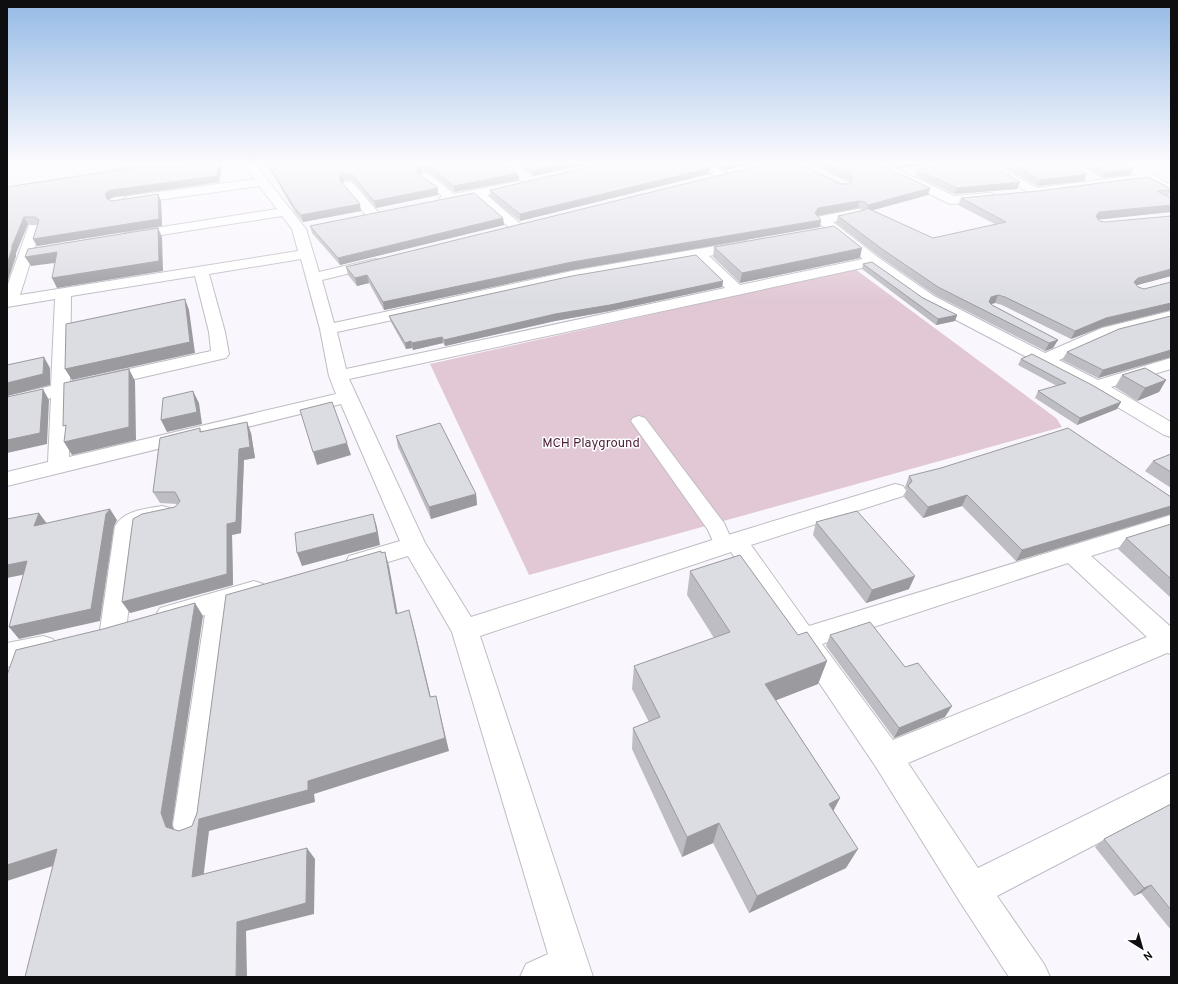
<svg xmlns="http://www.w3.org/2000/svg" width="1178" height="984" viewBox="0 0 1178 984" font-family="Overpass,sans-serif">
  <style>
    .green { fill: #e1c8d4 }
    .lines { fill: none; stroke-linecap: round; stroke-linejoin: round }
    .lane-casing { stroke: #c0bcc3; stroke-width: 2 }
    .street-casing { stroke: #c0bcc3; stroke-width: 2 }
    .lane { fill: #fff; fill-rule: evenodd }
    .street { fill: #fff; fill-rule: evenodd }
    .wall { fill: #bdbdc3 }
    .shaded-wall { fill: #9a9a9f }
    .building { fill: #dcdce3; stroke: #9a9a9f }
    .labels { text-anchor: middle; stroke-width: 3; stroke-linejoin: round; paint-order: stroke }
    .park-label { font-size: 13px; fill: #4a1e37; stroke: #fff }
  </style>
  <rect width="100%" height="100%" fill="#f9f6fd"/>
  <!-- green -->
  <path class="green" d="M855 269 1056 418 1062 427 529 575 430 364Z"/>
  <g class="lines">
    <!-- lane casing -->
    <g class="lane-casing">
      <path id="lane" d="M639 416 645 418 724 523 734 545 731 550 724 552 717 550 708 530 631 421 633 418Z"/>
    </g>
    <!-- street casing -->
    <g class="street-casing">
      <g id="street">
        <path d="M142 163H164L163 165 115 177 111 175 109 173 111 171Z"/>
        <path d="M243 163H254L306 229 319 272 375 259 380 260 382 263 380 266 322 280 334 323 572 271 744 241 749 242 751 245 749 248 709 256 740 285 863 259 815 220 817 217 858 209 863 210 865 213 863 216 833 222 879 258 934 296 1045 353 1102 328 1171 311V321L1114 336 1059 360 1098 380 1171 358V369L1111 387 1171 422V437L1164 435 1089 390 922 302 871 266 349 379 425 543 471 617 728 535 895 484 903 486 906 491 903 496 751 545 809 626 1171 515V531L1091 556 1171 627V654L1167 653 908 763 978 868 1171 773V805L997 896 1044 964 1050 977H1009L960 902 876 767 731 552 480 636 593 977H520L526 964 548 954 452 632 408 556 358 571 349 568 346 562 349 556 400 541 341 404 7 486V472L48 462 51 398 7 408V396L51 386 55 299 7 307V287L29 225H39L41 228 20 295 298 251 292 229 282 216 130 240 125 239 123 236 125 233 130 232 277 209 259 186 129 204 125 203 123 200 125 197 129 196 255 179ZM695 258 725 288 346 369 337 332 572 281ZM301 259 320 329 329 376 336 394 69 457 70 394 226 358 229 354 225 332 209 274ZM195 276 209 332 211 351 70 382 71 296ZM1068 563 1147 637 893 740 822 644Z"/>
        <path d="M692 163H707L728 173 730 176 728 179H720Z"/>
        <path d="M868 163H883L954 196 989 193 993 194 995 197 993 200 989 201 952 204 948 203 869 165Z"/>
        <path d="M978 163H992L1037 188 1137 175 1119 163H1133L1171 185V194L1147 181 1035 196Z"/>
        <path d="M425 173 429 174 454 194 519 181 523 182 525 185 523 188 487 195 524 227 522 230H512L474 197 445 203 441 202 439 199 442 196 419 177 421 174Z"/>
        <path d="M348 181 352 182 378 212 380 215 378 218H368L344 188 342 185 344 182Z"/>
        <path d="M162 506 170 508 173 514 170 520 145 525 138 529 126 630 122 638 113 641 104 638 100 630 115 526C125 510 145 509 162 506Z"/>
        <path d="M254 581 263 584 267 591 263 598 232 607 205 825 201 837 189 841 177 837 173 825 205 615 169 625 160 622 156 615 160 608Z"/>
        <path d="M43 636 53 639 56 647 53 655 7 667V643Z"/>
      </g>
    </g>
    <!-- lane -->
    <use href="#lane" class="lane"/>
    <!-- street -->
    <use href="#street" class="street"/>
  </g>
  <!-- wall -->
  <g class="wall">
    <path d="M202 163H220L222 167 219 182 115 197 111 198 109 200 112 201 158 194 161 201 162 226 37 246 33 239 38 224H28L16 253V256L7 283V187Z"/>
    <path d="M264 163H506L518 173 519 180 454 192 430 173 421 172 419 175 438 188V195L376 208 353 181 344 180 343 183 361 211 303 222 296 214 272 173Z"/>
    <path d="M516 163H592L533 176Z"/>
    <path d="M711 163H758L725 170Z"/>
    <path d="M808 163H879L892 172 930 188 928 195 873 210 933 238 995 224 958 205 961 198 1171 189V192L1168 196 1171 198V212L1098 219 1099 221 1105 222 1171 216V276L1136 285 1102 327 1071 339 1002 305 995 303 991 304 992 305 1058 340 1053 348 1045 351 935 295 880 257 836 223 838 216 865 210 863 209 858 208 817 215 821 220 820 227 572 270 384 310 369 283 357 286 348 275 346 267 841 184 850 183 849 182Z"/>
    <path d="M887 163H929L899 169Z"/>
    <path d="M996 163H1069L1087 174 1084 181 1037 186Z"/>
    <path d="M1075 163H1123L1133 169 1130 175 1103 178Z"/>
    <path d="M710 168 709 174 520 221 490 197V190Z"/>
    <path d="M917 170 1017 189 954 194 915 176Z"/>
    <path d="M503 218 504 225 340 265 312 233 310 226Z"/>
    <path d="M714 247 860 258 740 283 713 257Z"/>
    <path d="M863 264 923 298 957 315 955 321 936 325 862 269Z"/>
    <path d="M723 281 722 287 610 311 555 321 445 346 443 343 413 350 412 348 406 349 391 322 389 316Z"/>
    <path d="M1171 316V357L1098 378 1062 360 1067 352Z"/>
    <path d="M1021 359 1121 402 1117 409 1077 425 1035 398 1038 391 1057 386 1018 365Z"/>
    <path d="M1122 375 1166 380 1159 392 1137 401 1115 387Z"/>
    <path d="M200 428 201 431 251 433 255 458 244 460 241 533 232 535 233 585 130 613 122 602 178 504 160 503 153 492Z"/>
    <path d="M396 436 476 494 477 505 431 519 398 447Z"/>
    <path d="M1171 454V488L1145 471 1153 461Z"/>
    <path d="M909 476 1171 497V514L1016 561 962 506 923 518 904 497 907 490 905 487Z"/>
    <path d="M816 522 909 589 866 603 813 535Z"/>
    <path d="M1171 524V598L1118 549 1126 538Z"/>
    <path d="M690 571 798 635 827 661 818 684 776 700 840 798 833 811 846 868 749 913 713 843 682 857 632 749 633 728 649 722 632 689 634 666 714 638 687 595Z"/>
    <path d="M830 635 905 667 945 717 894 738 826 646Z"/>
    <path d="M1171 804V930L1141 893 1134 896 1095 847 1104 839Z"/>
  </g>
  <!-- shaded-wall -->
  <g class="shaded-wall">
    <path d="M219 163H220L222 167 219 182 115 197 111 198 108 201 105 194 108 191Z"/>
    <path d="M562 163H592L533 176V170Z"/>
    <path d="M728 163H758L725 170 726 164Z"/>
    <path d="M901 163H929L899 169Z"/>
    <path d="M420 166 421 172 418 176 417 170Z"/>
    <path d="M710 168 709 174 520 221V214Z"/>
    <path d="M1133 169 1130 175 1103 178 1106 172Z"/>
    <path d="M518 173 519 180 454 192V186Z"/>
    <path d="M342 174 344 180 341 186 339 179Z"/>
    <path d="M1087 174 1084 181 1037 186 1040 180Z"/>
    <path d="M1020 182 1017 189 954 194 957 188Z"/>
    <path d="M438 188V195L376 208 374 201Z"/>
    <path d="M930 188 928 195 866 212 868 205Z"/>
    <path d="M158 194 161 201 162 226 37 246 33 239Z"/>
    <path d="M859 201 858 208 817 216 815 213 818 208Z"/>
    <path d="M360 204 361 211 303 222 301 215Z"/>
    <path d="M1171 205V212L1096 220V216L1099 212Z"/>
    <path d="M24 217 28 224 16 253V256L7 283V264L12 246Z"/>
    <path d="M503 218 504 225 340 265 338 258Z"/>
    <path d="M821 220 820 227 572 270 384 310 383 302 572 262Z"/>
    <path d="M158 228 162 237 163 271 57 288 52 278Z"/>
    <path d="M862 248 860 258 740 283 742 273Z"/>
    <path d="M57 252 62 262 31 266 25 257Z"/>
    <path d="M1171 269V276L1134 286V282L1138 278Z"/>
    <path d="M367 275 369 283 357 286 355 278Z"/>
    <path d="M723 281 722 287 610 311 555 321 445 346 444 340 555 314Z"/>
    <path d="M998 295 995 303 988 305 991 297Z"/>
    <path d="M185 299 189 310 195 353 72 380 65 369Z"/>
    <path d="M1171 303V310L1102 327 1071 339 1075 331 1106 318Z"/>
    <path d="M957 315 955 321 936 325 938 319Z"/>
    <path d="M442 337 443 343 413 350 412 343Z"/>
    <path d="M1058 340 1053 348 1045 351 1049 343Z"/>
    <path d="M411 341 412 348 406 349 405 343Z"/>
    <path d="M1171 350V357L1098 378 1103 370Z"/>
    <path d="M44 357 50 368V385L7 396V383Z"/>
    <path d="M129 369 135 381 136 440 72 455 64 442Z"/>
    <path d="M1166 380 1159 392 1137 401 1145 388Z"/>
    <path d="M43 389 49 400 47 444 7 453V440Z"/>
    <path d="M193 391 199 403 202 424 167 432 161 420Z"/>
    <path d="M1121 402 1117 409 1077 425 1080 418Z"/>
    <path d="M247 422 251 433 255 458 244 460 241 533 232 535 233 585 130 613 122 602 227 524 239 449Z"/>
    <path d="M347 443 351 455 317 465 313 452Z"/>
    <path d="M476 494 477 505 431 519 429 507Z"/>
    <path d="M967 495 962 506 923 518 928 507Z"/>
    <path d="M1171 506V514L1016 561 1022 550Z"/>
    <path d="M110 509 117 520 114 526 100 621 19 639 9 627 106 514Z"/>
    <path d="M39 513 48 525 34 526Z"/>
    <path d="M373 514 377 527 380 545 302 566 297 553Z"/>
    <path d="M385 552 389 566 400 627 396 614Z"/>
    <path d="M27 561 36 572 7 578V565Z"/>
    <path d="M915 576 909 589 866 603 872 590Z"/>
    <path d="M195 603 203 616 172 825 177 838 166 827 161 813Z"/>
    <path d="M409 610 413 624 434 710 430 697Z"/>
    <path d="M827 661 818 684 759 707 765 684Z"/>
    <path d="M436 696 449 751 314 794 315 802 209 831 202 888 192 877 199 819 308 781Z"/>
    <path d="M952 706 945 717 894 738 899 728Z"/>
    <path d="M840 798 829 819V804Z"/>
    <path d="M719 823 713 843 682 857 687 837Z"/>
    <path d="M307 848 315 859 314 914 246 931 247 977H236L237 922Z"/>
    <path d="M57 849 71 860 7 881V865Z"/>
    <path d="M858 849 846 868 749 913 757 896Z"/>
    <path d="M1151 885 1141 893 1134 896 1144 888Z"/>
  </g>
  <!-- building -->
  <g class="building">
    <path d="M202 163H219L217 176 112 190 108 191 105 194 107 199 112 201 158 194 159 219 33 239 39 220 35 217H24L12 246V249L7 264V187L137 167H175Z"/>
    <path d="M267 163H506L518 173 454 186 429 166H420L417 170 419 174 438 188 374 201 352 174H342L339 179 360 204 301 215 294 207 270 167Z"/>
    <path d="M524 163H562L533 170Z"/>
    <path d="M607 163H702L710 168 520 214 490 190Z"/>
    <path d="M775 163H798L841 184H850L853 178 850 175 824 163H879L890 169 892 172 898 173 930 188 868 205 865 202 859 201 818 208 815 213 821 220 572 262 383 302 367 275 355 278 346 267 725 174Z"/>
    <path d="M947 163H989L1020 182 957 188 917 170Z"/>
    <path d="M1010 163H1069L1087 174 1040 180Z"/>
    <path d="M1090 163H1123L1133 169 1106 172Z"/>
    <path d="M1148 177 1171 189V190L1157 191 1171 198V205L1099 212 1096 216 1099 221 1105 222 1171 216V269L1138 278 1134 282 1138 287 1144 289 1171 282V303L1106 318 1075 331 1005 297 998 295 991 297 989 302 992 305 1058 340 1049 343 938 287 882 249 838 216 865 210 867 208 933 238 1006 222 961 198 1038 191Z"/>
    <path d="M474 193 503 218 338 258 310 226Z"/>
    <path d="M834 226 862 248 742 273 714 247Z"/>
    <path d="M158 228 159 261 52 278 57 252 25 257 28 249Z"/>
    <path d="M696 255 723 281 610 305 555 314 444 340 442 337 412 343 411 341 405 343 389 316 572 276Z"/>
    <path d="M872 262 923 298 957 315 938 319 863 264Z"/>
    <path d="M185 299 190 342 65 369 66 324Z"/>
    <path d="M1171 316V350L1103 370 1067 352 1119 329Z"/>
    <path d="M1032 354 1092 385 1121 402 1080 418 1038 391 1066 383 1021 359Z"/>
    <path d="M44 357 43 374 7 383V365Z"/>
    <path d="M1145 368 1166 380 1145 388 1122 375Z"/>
    <path d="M129 369V427L64 442 66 425 63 426 64 383Z"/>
    <path d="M43 389 40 433 7 440V397Z"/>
    <path d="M193 391 197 412 161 420 163 398Z"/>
    <path d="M332 402 347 443 313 452 300 410Z"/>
    <path d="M247 422 250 447 239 449 236 522 227 524V574L122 602 133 519 142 514 175 507 180 501 175 492H153L160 438 200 428V432Z"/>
    <path d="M440 423 476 494 429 507 396 436Z"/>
    <path d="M1068 428 1171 497V506L1022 550 967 495 928 507 908 486 912 481 909 476 941 468Z"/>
    <path d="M1171 454V472L1153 461Z"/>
    <path d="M110 509 106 514 91 609 9 627 27 561 7 565V519L39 513 34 526Z"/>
    <path d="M857 511 915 576 872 590 816 522Z"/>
    <path d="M373 514 377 532 297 553 295 533Z"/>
    <path d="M1171 524V579L1126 538Z"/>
    <path d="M381 551V553L385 552 396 614 409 610 430 697 436 696 445 738 308 781V790L199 819 192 877 307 848 306 903 237 922 236 977H25L57 849 7 865V675L16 650 103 629 195 603 161 813 166 827 179 831 192 826 197 813 226 595Z"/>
    <path d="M740 555 798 635 807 632 827 661 765 684 840 798 829 804 858 849 757 896 719 823 687 837 633 728 660 717 634 666 730 632 690 571Z"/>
    <path d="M870 622 905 667 918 663 952 706 899 728 830 635Z"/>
    <path d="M1171 804V910L1151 885 1144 888 1104 839Z"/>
  </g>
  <!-- sky -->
  <linearGradient id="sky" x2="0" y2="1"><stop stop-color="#94bae5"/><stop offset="0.54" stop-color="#fcfbfe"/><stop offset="1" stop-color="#fcfbfe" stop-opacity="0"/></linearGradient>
  <rect width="1178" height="301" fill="url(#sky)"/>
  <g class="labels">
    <!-- park labels -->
    <g class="park-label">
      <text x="591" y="447">MCH Playground</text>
    </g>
  </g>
  <!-- border -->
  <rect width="1178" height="984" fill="none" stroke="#0e0d10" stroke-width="16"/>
  <!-- north arrow -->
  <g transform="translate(1142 948) rotate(143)" stroke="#ffffff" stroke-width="3" paint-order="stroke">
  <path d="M0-3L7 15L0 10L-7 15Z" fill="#0e0d10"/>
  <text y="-6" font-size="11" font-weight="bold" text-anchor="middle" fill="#0e0d10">N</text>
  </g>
</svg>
